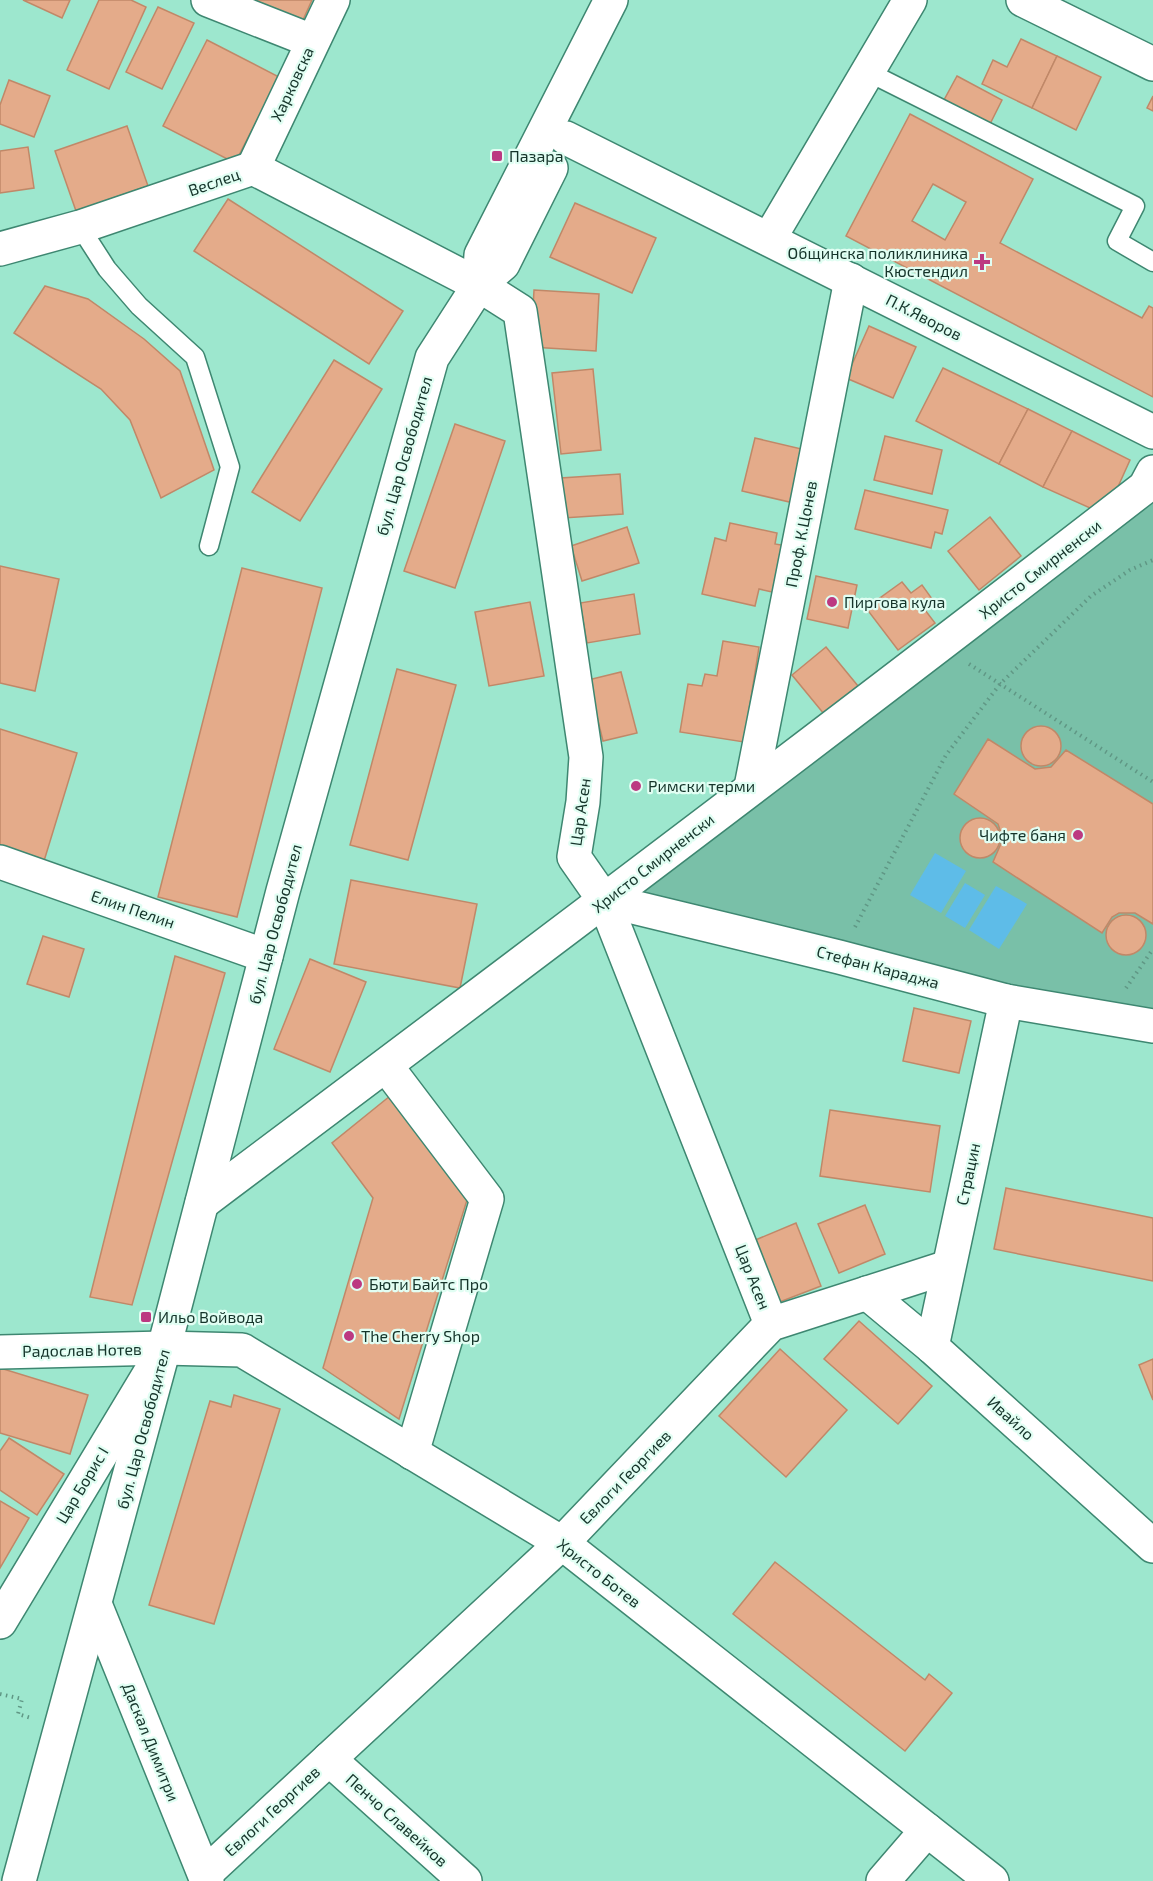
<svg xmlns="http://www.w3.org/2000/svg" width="1153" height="1881" viewBox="0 0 1153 1881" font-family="'Exo 2',sans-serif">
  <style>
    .green { fill: #79c0a8 }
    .water { fill: #5ebce8 }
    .building { fill: #e4ab8a; stroke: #c08868; stroke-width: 1.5; fill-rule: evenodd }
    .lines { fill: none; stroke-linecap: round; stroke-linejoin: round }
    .lane-casing { stroke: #3e8771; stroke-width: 21 }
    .street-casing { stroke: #3e8771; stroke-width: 36 }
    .secondary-casing { stroke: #3e8771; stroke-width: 36 }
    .path { stroke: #609785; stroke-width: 4; stroke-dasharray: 1.5 4.5; stroke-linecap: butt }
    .lane { stroke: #fff; stroke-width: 18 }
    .street { stroke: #fff; stroke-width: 33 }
    .secondary { stroke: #fff; stroke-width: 33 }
    .poi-dot { fill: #bc3981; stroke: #e1fef3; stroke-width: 2 }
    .labels { text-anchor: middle; stroke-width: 4.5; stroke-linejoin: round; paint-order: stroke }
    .street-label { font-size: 16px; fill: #15342a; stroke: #e1fef3 }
    .poi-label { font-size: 16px; fill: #15342a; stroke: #e1fef3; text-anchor: start }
  </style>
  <rect width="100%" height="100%" fill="#9de7ce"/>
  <!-- green -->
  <path class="green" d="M1153 472V1022L604 900Z"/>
  <!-- water -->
  <g class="water">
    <path d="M935 853 966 871 941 913 910 895Z"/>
    <path d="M965 883 985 895 965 928 945 916Z"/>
    <path d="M996 886 1027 904 999 949 969 930Z"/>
  </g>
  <!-- building -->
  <g class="building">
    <path d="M23 0H70L62 18Z"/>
    <path d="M99 0H131L146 7 109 89 67 70Z"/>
    <path d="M243 0H312L298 31Z"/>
    <path d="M158 7 194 23 162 89 126 72Z"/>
    <path d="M1021 39 1057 56 1032 108 982 84 993 60 1007 67Z"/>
    <path d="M207 40 279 77 235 163 163 126Z"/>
    <path d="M1057 56 1101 77 1076 130 1032 108Z"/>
    <path d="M957 76 1002 100 990 124 944 100Z"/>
    <path d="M9 80 50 96 34 137 0 124V105Z"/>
    <path d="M1153 96V111L1147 108Z"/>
    <path d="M910 114 1033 179 1000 243 1142 318 1149 306 1153 308V397L846 236ZM933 184 966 202 945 240 912 221Z"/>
    <path d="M127 126 148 186 76 211 55 151Z"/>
    <path d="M28 147 34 188 0 193V151Z"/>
    <path d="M228 199 403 311 369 364 194 251Z"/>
    <path d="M575 203 656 238 632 293 550 257Z"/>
    <path d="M45 286 88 299 144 339 180 371 214 470 161 498 130 420 101 389 14 333Z"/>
    <path d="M534 290 599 294 596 351 531 347Z"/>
    <path d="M869 326 916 347 893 398 846 378Z"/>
    <path d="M334 360 382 389 300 521 252 492Z"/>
    <path d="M943 368 1028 409 999 464 916 421Z"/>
    <path d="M593 369 601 450 561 454 552 373Z"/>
    <path d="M1028 409 1072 431 1043 487 999 464Z"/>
    <path d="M455 424 505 441 455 588 404 571Z"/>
    <path d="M1072 431 1130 460 1112 500 1090 508 1043 487Z"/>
    <path d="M885 436 942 450 932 494 874 480Z"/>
    <path d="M755 438 810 451 798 504 742 491Z"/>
    <path d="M620 474 623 514 563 518 561 478Z"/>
    <path d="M865 490 948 510 942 534 935 532 931 548 855 529Z"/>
    <path d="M990 517 1021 556 979 590 948 551Z"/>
    <path d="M730 523 777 533 775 544 787 546 777 593 759 589 755 606 702 594 715 538 726 541Z"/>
    <path d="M627 527 639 563 582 581 571 546Z"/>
    <path d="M0 566 59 579 35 691 0 683Z"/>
    <path d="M242 568 322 588 237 917 158 897Z"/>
    <path d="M816 576 857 585 848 628 807 619Z"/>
    <path d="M902 582 911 593 922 585 935 603 925 610 935 623 898 650 866 608Z"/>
    <path d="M634 594 640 634 587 643 580 603Z"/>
    <path d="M530 602 544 676 489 686 475 612Z"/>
    <path d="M723 641 759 647 744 742 680 732 688 684 702 686 705 674 717 676Z"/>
    <path d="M826 647 858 686 824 714 792 675Z"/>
    <path d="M397 669 456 685 408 860 350 845Z"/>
    <path d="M621 672 637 733 603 741 588 680Z"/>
    <circle cx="1041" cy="746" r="20"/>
    <path d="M0 729 77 753 44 861 0 847Z"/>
    <path d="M988 739 1035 769 1051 767 1066 750 1153 804V924L1135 913H1119L1112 917 1102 933 993 862 1003 839 998 824 954 794Z"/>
    <circle cx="980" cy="838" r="20"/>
    <path d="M351 880 477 904 460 988 334 964Z"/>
    <circle cx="1126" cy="935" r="20"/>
    <path d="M43 936 84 949 69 997 27 984Z"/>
    <path d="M175 956 225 973 132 1305 90 1297Z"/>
    <path d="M310 959 366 982 330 1072 274 1049Z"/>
    <path d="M914 1008 971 1021 959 1073 903 1061Z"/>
    <path d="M390 1096 467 1200 399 1419 323 1368 373 1198 332 1143Z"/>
    <path d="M830 1110 940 1126 930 1192 820 1176Z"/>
    <path d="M1006 1188 1153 1218V1281L994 1249Z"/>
    <path d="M865 1205 885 1254 839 1273 818 1224Z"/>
    <path d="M796 1223 821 1286 777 1303 753 1241Z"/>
    <path d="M859 1321 932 1386 898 1424 824 1359Z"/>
    <path d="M780 1349 847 1410 786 1477 719 1416Z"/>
    <path d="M1153 1359V1400L1139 1365Z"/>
    <path d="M0 1368 88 1395 70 1454 0 1433Z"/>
    <path d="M234 1395 280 1409 214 1624 149 1605 210 1401 231 1407Z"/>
    <path d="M9 1438 64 1474 37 1515 0 1490V1451Z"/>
    <path d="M0 1501 29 1518 0 1568Z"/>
    <path d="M775 1562 925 1680 929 1674 952 1693 905 1751 733 1614Z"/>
  </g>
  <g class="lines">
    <!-- lane casing -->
    <g class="lane-casing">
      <g id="lane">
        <path d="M868 72 1135 206 1117 241 1153 262"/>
        <path d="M80 227 107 269 139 306 195 357 230 467 209 546"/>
      </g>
    </g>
    <!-- street casing -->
    <g class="street-casing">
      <g id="street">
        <path d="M208 0 312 41"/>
        <path d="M1023 0 1153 64"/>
        <path d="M566 138 1153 432"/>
        <path d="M253 168 333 0"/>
        <path d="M769 239 910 0"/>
        <path d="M0 249 80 227 253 168 479 285 520 311 586 757 583 802 574 857 604 900 771 1324"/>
        <path d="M751 787 851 280"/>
        <path d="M0 862 266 956"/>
        <path d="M604 900 839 957 1006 1001 1153 1026"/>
        <path d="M387 1067 487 1199 412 1453"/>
        <path d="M202 1203C518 966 833 729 1145 487L1153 472"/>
        <path d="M867 1293 932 1347 1153 1546"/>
        <path d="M932 1347 1006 1001"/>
        <path d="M0 1352 164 1348 242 1350 562 1543 992 1881"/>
        <path d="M95 1604 207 1881"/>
        <path d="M0 1622 156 1363"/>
        <path d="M329 1759 465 1881"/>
        <path d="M205 1874 562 1543 771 1324 948 1267"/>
        <path d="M883 1881 927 1830"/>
      </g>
    </g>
    <!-- secondary casing -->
    <g class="secondary-casing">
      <g id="secondary">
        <path d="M479 285 503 264 551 168"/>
        <path d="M19 1881 164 1348 283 891 432 358 479 285 481 255 611 0"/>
      </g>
    </g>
    <!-- path -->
    <g class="path">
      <path d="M969 664 1153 782"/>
      <path d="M855 927 946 755 1000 684 1091 596 1130 570 1153 560"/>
      <path d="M1126 988 1153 949"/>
      <path d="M0 1694 22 1699 18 1714 31 1718"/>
    </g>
    <!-- lane -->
    <use href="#lane" class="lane"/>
    <!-- street -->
    <use href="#street" class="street"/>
    <!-- secondary -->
    <use href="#secondary" class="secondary"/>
  </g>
  <!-- markers -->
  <g class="poi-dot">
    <rect x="491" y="150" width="12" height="12" rx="3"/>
    <path d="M979 253h6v6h6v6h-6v6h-6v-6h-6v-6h6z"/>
    <circle cx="832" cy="602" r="6"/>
    <circle cx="636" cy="786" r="6"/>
    <circle cx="1078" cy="835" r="6"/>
    <circle cx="357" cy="1284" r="6"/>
    <rect x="140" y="1311" width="12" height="12" rx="3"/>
    <circle cx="349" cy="1336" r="6"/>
  </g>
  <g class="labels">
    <!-- street labels -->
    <g class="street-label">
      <text transform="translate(292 84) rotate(-65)" y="6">Харковска</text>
      <text transform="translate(214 182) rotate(-19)" y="6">Веслец</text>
      <text transform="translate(924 317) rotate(27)" y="6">П.К.Яворов</text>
      <text transform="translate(404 456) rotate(-74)" y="6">бул. Цар Освободител</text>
      <text transform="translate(801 534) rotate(-79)" y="6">Проф. К.Цонев</text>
      <text transform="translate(1040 569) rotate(-38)" y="6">Христо Смирненски</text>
      <text transform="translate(580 812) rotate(-82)" y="6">Цар Асен</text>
      <text transform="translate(653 863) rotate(-38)" y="6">Христо Смирненски</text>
      <text transform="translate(133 909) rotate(19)" y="6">Елин Пелин</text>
      <text transform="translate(275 924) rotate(-75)" y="6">бул. Цар Освободител</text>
      <text transform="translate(878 967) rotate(15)" y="6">Стефан Караджа</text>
      <text transform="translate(968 1174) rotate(-78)" y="6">Страцин</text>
      <text transform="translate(753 1277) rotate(68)" y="6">Цар Асен</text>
      <text transform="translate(82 1350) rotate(-1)" y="6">Радослав Нотев</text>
      <text transform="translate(1011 1418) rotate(42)" y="6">Ивайло</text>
      <text transform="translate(143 1429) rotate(-75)" y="6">бул. Цар Освободител</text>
      <text transform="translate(625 1477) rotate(-46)" y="6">Евлоги Георгиев</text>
      <text transform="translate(82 1485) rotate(-59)" y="6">Цар Борис I</text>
      <text transform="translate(599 1573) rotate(38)" y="6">Христо Ботев</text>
      <text transform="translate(151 1742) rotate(68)" y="6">Даскал Димитри</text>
      <text transform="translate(272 1811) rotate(-43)" y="6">Евлоги Георгиев</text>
      <text transform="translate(397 1820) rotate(42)" y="6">Пенчо Славейков</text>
    </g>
    <!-- poi labels -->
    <g class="poi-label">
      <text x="509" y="162">Пазара</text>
      <text x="968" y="259" text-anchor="end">Общинска поликлиника<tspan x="968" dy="18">Кюстендил</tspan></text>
      <text x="844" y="608">Пиргова кула</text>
      <text x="648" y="792">Римски терми</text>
      <text x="1066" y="841" text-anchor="end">Чифте баня</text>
      <text x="369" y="1290">Бюти Байтс Про</text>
      <text x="158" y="1323">Ильо Войвода</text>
      <text x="361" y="1342">The Cherry Shop</text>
    </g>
  </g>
</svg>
